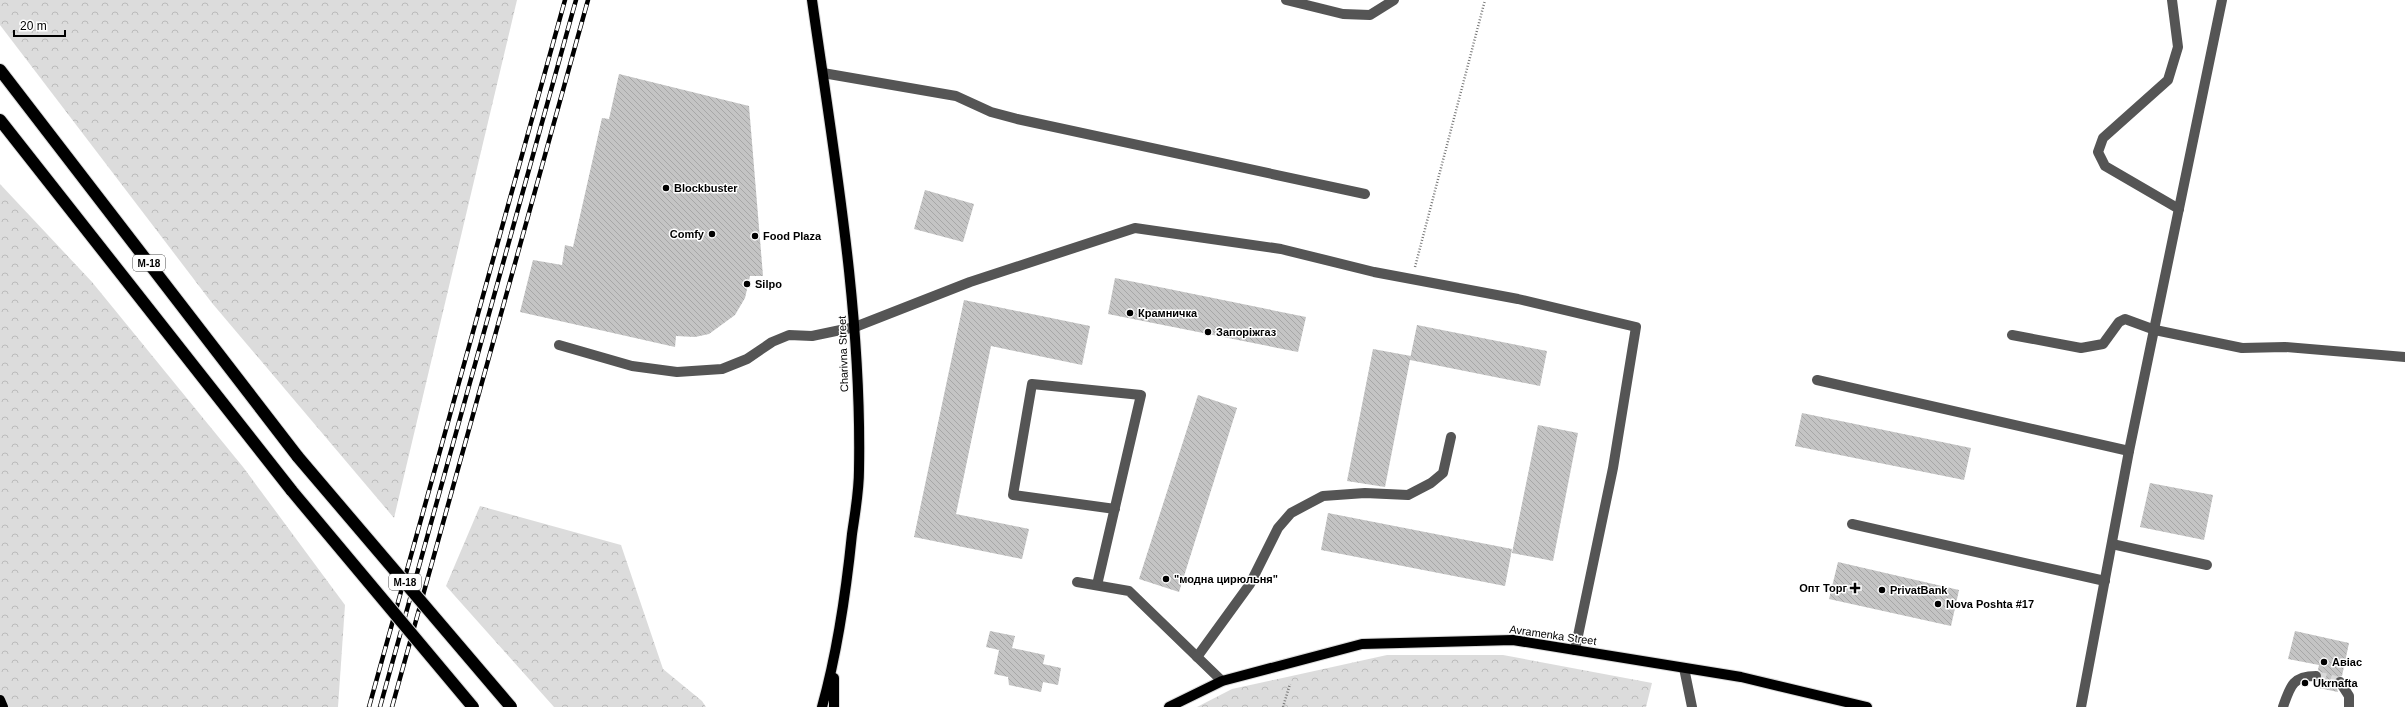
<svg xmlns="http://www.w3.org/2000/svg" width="2405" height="707" viewBox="0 0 2405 707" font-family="Arial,sans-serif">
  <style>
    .forest { fill: url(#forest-crowns) }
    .building { fill: url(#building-back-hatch) }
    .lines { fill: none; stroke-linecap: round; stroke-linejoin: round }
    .minor-tunnel { stroke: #d9d9d9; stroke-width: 10; stroke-dasharray: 10 5; stroke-linecap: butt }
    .major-casing { stroke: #dbdbdb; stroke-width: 12 }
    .highway-casing { stroke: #dbdbdb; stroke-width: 14 }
    .path { stroke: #777; stroke-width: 2.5; stroke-dasharray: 1 2; stroke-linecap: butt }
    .minor { stroke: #555; stroke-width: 10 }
    .major { stroke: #000; stroke-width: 10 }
    .highway { stroke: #000; stroke-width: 12 }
    .rail-casing { stroke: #000; stroke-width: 4.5 }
    .rail { stroke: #fff; stroke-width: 3; stroke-dasharray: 9; stroke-linecap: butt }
    .highway-bridge-casing { stroke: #dbdbdb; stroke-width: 14; stroke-linecap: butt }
    .highway-bridge { stroke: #000; stroke-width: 12 }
    .poi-dot { fill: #000; stroke: #fff; stroke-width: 1.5 }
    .labels { text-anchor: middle; stroke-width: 3; stroke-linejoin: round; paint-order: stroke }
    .shield { fill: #fff; stroke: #4c4c4c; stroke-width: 1 }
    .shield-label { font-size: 10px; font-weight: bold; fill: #000 }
    .poi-label { font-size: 11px; font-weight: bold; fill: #000; stroke: #fff; text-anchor: start }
    .street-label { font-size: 11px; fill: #000; stroke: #fff }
  </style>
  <defs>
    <pattern id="forest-crowns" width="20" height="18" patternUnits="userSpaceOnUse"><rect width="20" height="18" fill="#dcdcdc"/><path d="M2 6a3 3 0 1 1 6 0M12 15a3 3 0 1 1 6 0" fill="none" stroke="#bbb"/></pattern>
    <pattern id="building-back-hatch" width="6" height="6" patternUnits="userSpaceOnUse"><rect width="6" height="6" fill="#c4c4c4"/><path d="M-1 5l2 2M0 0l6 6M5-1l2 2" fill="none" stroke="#a7a7a7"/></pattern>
  </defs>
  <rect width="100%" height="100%" fill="#fff"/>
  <!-- forest -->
  <g class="forest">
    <path d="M0 0H517L394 518 212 303 0 25Z"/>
    <path d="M0 184 92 282 243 467 345 605 338 707H0Z"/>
    <path d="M480 506 621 545 663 669 702 701 706 707H554L446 586Z"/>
    <path d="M1387 655H1503L1652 683 1646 707H1197L1232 689Z"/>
  </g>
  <!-- building -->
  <g class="building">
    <path d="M619 74 749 106 763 276H750L745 298 735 315 709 334 695 337 676 336 675 347 520 312 533 260 562 265 565 245 573 247 602 118 609 119Z"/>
    <path d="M925 190 974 204 963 242 914 229Z"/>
    <path d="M1115 278 1306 317 1298 352 1108 314Z"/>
    <path d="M964 300 1090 326 1082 365 991 346 956 514 1029 529 1022 559 914 537Z"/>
    <path d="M1417 325 1547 351 1540 386 1410 360 1385 487 1347 481 1373 349 1411 356 1410 359Z"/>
    <path d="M1198 395 1237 408 1179 592 1139 579Z"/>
    <path d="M1802 413 1971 448 1964 480 1795 446Z"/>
    <path d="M1538 425 1578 433 1553 561 1512 553Z"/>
    <path d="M2150 483 2213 495 2204 540 2140 527Z"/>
    <path d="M1328 513 1512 549 1505 586 1321 550Z"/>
    <path d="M1838 562 1959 590 1951 626 1829 599Z"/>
    <path d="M990 631 1015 636 1012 648 1045 655 1043 664 1061 668 1058 685 1043 682 1041 692 1009 685 1008 677 994 674 999 650 986 647Z"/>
    <path d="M2295 631 2349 643 2342 676 2334 679 2338 692 2314 687 2315 683 2322 679V673L2318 670 2319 665 2288 659Z"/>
  </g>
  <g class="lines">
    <!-- minor-tunnel -->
    <path class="minor-tunnel" d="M2316 676 2340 682"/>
    <!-- major casing -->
    <g class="major-casing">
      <g id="major">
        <path d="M812 0C834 156 862 312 859 470 859 492 855 513 852 534 846 593 838 650 822 707"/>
        <path d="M0 700 3 707"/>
        <path d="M834 707V678"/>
        <path d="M1169 707 1222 681 1362 644 1513 640 1741 677 1867 707"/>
      </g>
    </g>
    <!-- highway casing -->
    <g class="highway-casing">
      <g id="highway">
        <path d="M0 70 298 457"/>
        <path d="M0 120 292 491"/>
      </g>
    </g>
    <!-- path -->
    <g class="path">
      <path d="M1415 267 1485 0"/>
      <path d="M1283 707 1290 684"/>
    </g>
    <!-- minor -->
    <g class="minor">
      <path d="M1286 0 1343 14 1370 15 1394 0"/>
      <path d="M2172 0 2178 47 2168 80 2103 138 2098 152 2105 166 2179 209"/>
      <path d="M823 73 956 96 991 112 1017 119 1365 194"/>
      <path d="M2012 335 2081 348 2103 344 2119 322 2125 319 2155 330 2242 348 2285 347 2405 357"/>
      <path d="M559 345 632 366 677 372 722 369 747 359 772 342 789 335 812 336 855 327 970 282 1135 228 1281 249 1374 272 1518 299 1636 327 1613 468 1575 650"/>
      <path d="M1817 380 2129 451"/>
      <path d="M1852 524 2105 581"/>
      <path d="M2112 544 2207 565"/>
      <path d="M1077 582 1129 591 1222 681"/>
      <path d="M1097 585 1141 395 1032 384 1013 495 1115 509"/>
      <path d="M1197 657 1250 584 1278 528 1291 513 1323 496 1365 493 1408 495 1431 483 1443 473 1451 437"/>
      <path d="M1684 668 1692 707"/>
      <path d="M2340 682 2349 696V707"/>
      <path d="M2081 707 2129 451 2222 0"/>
      <path d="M2283 707C2290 687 2292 676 2316 676"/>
    </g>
    <!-- major -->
    <use href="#major" class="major"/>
    <!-- highway -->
    <use href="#highway" class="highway"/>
    <!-- rail casing -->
    <g class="rail-casing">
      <g id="rail">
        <path d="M369 707 565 0"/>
        <path d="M380 707 576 0"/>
        <path d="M392 707 588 0"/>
      </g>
    </g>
    <!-- rail -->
    <use href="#rail" class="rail"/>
    <!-- highway-bridge casing -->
    <g class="highway-bridge-casing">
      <g id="highway-bridge">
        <path d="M298 457 511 707"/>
        <path d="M292 491 473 707"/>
      </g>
    </g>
    <!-- highway-bridge -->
    <use href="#highway-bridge" class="highway-bridge"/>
  </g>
  <!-- markers -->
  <g class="poi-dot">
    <circle cx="666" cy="188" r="4"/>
    <circle cx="712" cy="234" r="4"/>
    <circle cx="755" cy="236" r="4"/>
    <circle cx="747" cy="284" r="4"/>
    <circle cx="1130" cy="313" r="4"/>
    <circle cx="1208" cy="332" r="4"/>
    <circle cx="1166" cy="579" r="4"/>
    <path d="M1853 582h4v4h4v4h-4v4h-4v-4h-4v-4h4z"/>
    <circle cx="1882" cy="590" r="4"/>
    <circle cx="1938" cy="604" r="4"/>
    <circle cx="2324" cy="662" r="4"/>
    <circle cx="2305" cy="683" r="4"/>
  </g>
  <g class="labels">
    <!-- shield labels -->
    <g class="shield">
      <rect x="133" y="255" width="32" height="16" rx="3"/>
      <rect x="389" y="574" width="32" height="16" rx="3"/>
    </g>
    <g class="shield-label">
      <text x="149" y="267">М-18</text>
      <text x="405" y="586">М-18</text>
    </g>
    <!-- poi labels -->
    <g class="poi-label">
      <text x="674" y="192">Blockbuster</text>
      <text x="704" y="238" text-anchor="end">Comfy</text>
      <text x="763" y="240">Food Plaza</text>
      <text x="755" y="288">Silpo</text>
      <text x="1138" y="317">Крамничка</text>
      <text x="1216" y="336">Запоріжгаз</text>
      <text x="1174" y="583">"модна цирюльня"</text>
      <text x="1847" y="592" text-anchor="end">Опт Торг</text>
      <text x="1890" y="594">PrivatBank</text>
      <text x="1946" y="608">Nova Poshta #17</text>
      <text x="2332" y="666">Авіас</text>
      <text x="2313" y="687">Ukrnafta</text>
    </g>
    <!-- street labels -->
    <g class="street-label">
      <text transform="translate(843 354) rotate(-92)" y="4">Charivna Street</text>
      <text transform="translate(1553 635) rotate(8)" y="4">Avramenka Street</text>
    </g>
  </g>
  <!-- scale -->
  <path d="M14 30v6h51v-6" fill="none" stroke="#000000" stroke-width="2"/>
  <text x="20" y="30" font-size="12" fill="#000000" stroke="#ffffff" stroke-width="3" paint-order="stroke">20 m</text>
</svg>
